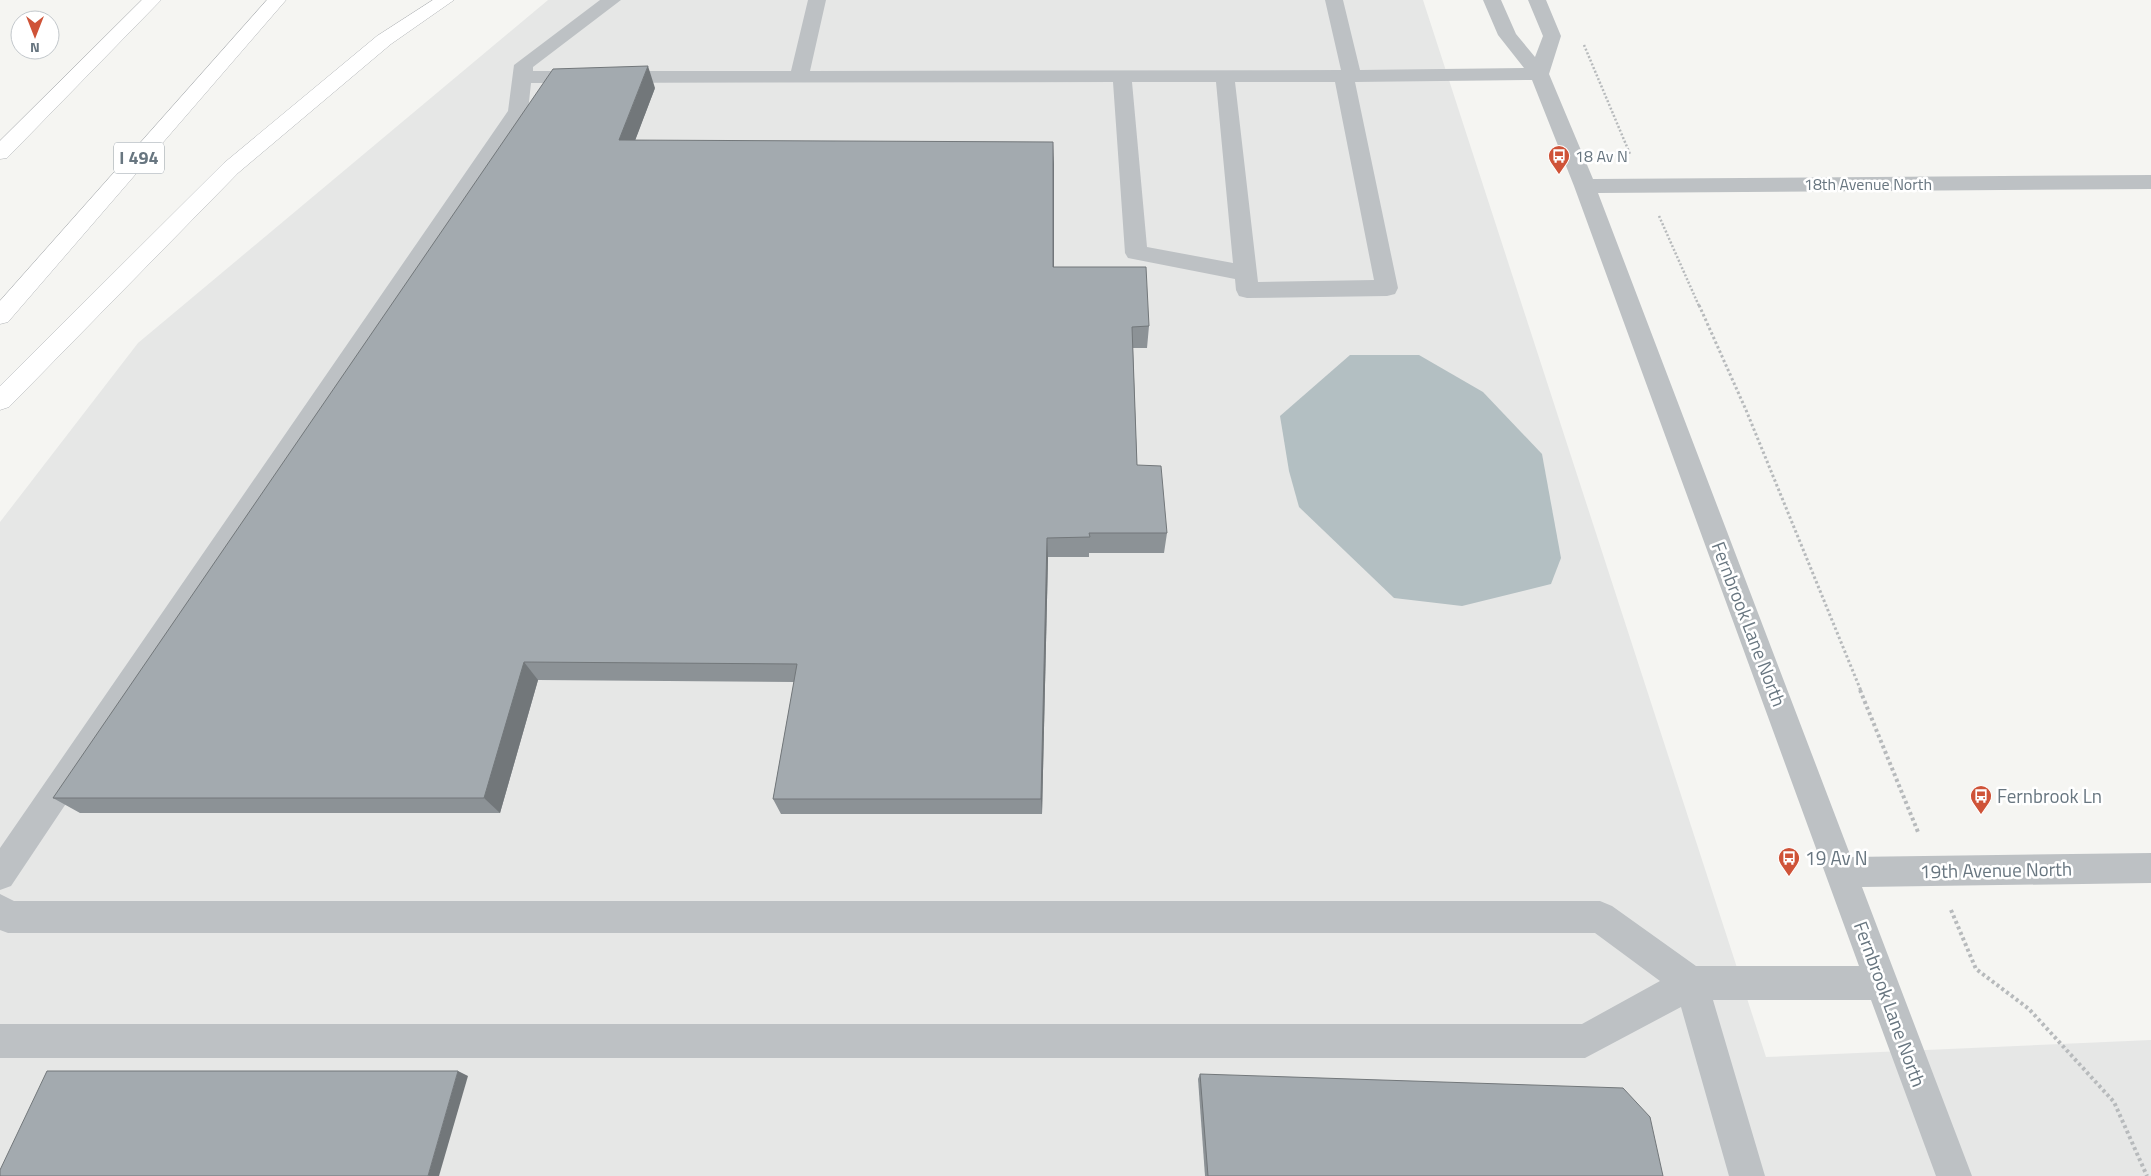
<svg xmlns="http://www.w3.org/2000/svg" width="2151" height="1176" viewBox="0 0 2151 1176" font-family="'Titillium Web',sans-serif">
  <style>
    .built { fill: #e6e7e6 }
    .water { fill: #b3bfc2 }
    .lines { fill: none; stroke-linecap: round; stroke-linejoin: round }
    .highway-casing { stroke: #b1b4b7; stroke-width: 1 }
    .path-far2 { stroke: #b7babc; stroke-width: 2.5; stroke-dasharray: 2 2; stroke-linecap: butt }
    .path-far1 { stroke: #b7babc; stroke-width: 3; stroke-dasharray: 2.5 2.5; stroke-linecap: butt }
    .path { stroke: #b7babc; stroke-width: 4; stroke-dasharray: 3 3; stroke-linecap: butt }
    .minor { fill: #bdc1c4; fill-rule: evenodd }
    .highway { fill: #fff; fill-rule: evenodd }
    .wall { fill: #8c9296 }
    .shaded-wall { fill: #72777a }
    .building { fill: #a3aaaf; stroke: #72777a }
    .labels { text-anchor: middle; stroke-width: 5; stroke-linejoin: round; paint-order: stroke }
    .far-poi-label { font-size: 16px; fill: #687680; stroke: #fff; text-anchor: start }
    .far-street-label { font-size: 16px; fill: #687680; stroke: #fff }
    .shield { fill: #fff; stroke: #959fa6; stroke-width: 1 }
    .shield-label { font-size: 18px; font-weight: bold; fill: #687680 }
    .street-label { font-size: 19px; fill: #687680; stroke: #fff }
    .poi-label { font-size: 19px; fill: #687680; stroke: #fff; text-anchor: start }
  </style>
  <rect width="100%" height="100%" fill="#f5f5f2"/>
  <!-- built -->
  <path class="built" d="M548 0H1423L1766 1057 2151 1040V1176H0V522L138 343Z"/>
  <!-- water -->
  <path class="water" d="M1350 355H1419L1483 392 1542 454 1561 558 1551 584 1462 606 1394 598 1299 507 1289 471 1280 416Z"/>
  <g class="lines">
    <!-- highway casing -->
    <g class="highway-casing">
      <g id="highway">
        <path d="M142 0H161L7 158 0 159V141Z"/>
        <path d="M267 0H286L8 322 0 324V301Z"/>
        <path d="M433 0H454L391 44 238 173 9 407 0 410V386L224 163 377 36Z"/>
      </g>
    </g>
    <!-- path-far2 -->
    <g class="path-far2">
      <path d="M1584 45 1630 154"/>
      <path d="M1659 216 1699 306"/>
    </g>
    <!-- path-far1 -->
    <path class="path-far1" d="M1699 305 1746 410 1861 691"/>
    <!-- path -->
    <g class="path">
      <path d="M1860 690 1918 832"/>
      <path d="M1951 910 1976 969 2029 1009 2114 1102 2147 1176"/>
    </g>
    <!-- minor -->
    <path class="minor" d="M600 0H621L533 67V71H791L808 0H826L810 71 1341 70 1325 0H1343L1360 70 1524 68 1498 35 1483 0H1501L1516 34 1535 57 1543 36 1528 0H1546L1561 36 1549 74 1593 179 2151 175V189L1598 193 1851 857 2151 853V883L1862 887 1972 1176H1936L1871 1000H1713L1765 1176H1729L1681 1007 1585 1058H0V1024H1582L1660 981 1595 933H8L0 930V894L14 901H1600L1612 906 1696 966H1859L1574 186 1532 80 1355 82 1398 288 1395 294 1387 296 1247 298 1239 296 1236 290 1235 279 1128 258 1125 253 1113 82 531 83 528 111 11 886 0 890V848L508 111 514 65ZM1132 82H1216L1233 263 1147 247ZM1235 82H1335L1374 280 1258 282Z"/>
    <!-- highway -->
    <use href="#highway" class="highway"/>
  </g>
  <!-- wall -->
  <g class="wall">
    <path d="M655 88 635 140 1054 164V267L1149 326 1147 348H1133L1137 465 1167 533 1164 553H1089V557H1048L1042 814H781L773 799 794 682 538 680 500 813H80L53 798Z"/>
    <path d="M1200 1074 1663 1176H1205L1198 1079Z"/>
  </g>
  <!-- shaded-wall -->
  <g class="shaded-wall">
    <path d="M648 66 655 88 627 162 619 140Z"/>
    <path d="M1053 142 1054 164V289L1053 267Z"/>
    <path d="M1047 538 1048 557 1042 814 1041 799Z"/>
    <path d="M524 662 538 680 500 813 484 798Z"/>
    <path d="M458 1071 468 1076 439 1176H428Z"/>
  </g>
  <!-- building -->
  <g class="building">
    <path d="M648 66 619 140 1053 142V267H1146L1149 326 1132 327 1137 465 1161 466 1167 533H1089L1090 537 1047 538 1041 799H773L797 664 524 662 484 798H53L553 69Z"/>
    <path d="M47 1071H458L428 1176H0V1170Z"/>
    <path d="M1200 1074 1623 1088 1650 1117 1663 1176H1208Z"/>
  </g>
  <!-- icons -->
  <defs>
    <g id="bus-pin" transform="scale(1.125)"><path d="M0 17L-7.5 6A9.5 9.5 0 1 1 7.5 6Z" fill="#cf5338" stroke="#fff"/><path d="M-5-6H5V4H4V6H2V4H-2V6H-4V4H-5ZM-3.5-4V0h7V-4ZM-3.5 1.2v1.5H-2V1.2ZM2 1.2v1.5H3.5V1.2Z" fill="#fff"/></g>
  </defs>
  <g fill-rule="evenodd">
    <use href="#bus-pin" x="1559" y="156"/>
    <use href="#bus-pin" x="1981" y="796"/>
    <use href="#bus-pin" x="1789" y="858"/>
  </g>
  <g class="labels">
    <!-- far-poi labels -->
    <g class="far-poi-label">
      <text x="1575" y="162">18 Av N</text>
    </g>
    <!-- far-street labels -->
    <g class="far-street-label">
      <text x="1868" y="190">18th Avenue North</text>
    </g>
    <!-- shield labels -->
    <rect class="shield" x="114" y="142.5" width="50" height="31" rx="4"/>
    <g class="shield-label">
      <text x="139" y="164">I 494</text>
    </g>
    <!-- street labels -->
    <g class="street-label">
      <text transform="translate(1749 624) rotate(69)" y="7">Fernbrook Lane North</text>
      <text transform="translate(1996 870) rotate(-1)" y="7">19th Avenue North</text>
      <text transform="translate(1890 1004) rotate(70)" y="7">Fernbrook Lane North</text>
    </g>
    <!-- poi labels -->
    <g class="poi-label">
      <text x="1997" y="803">Fernbrook Ln</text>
      <text x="1805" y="865">19 Av N</text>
    </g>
  </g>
  <!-- north arrow -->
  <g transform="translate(35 35) rotate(180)"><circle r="24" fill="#ffffff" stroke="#c3c8cc"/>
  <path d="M0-4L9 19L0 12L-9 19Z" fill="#cf5338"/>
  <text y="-8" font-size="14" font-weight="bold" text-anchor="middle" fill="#687680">N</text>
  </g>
</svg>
